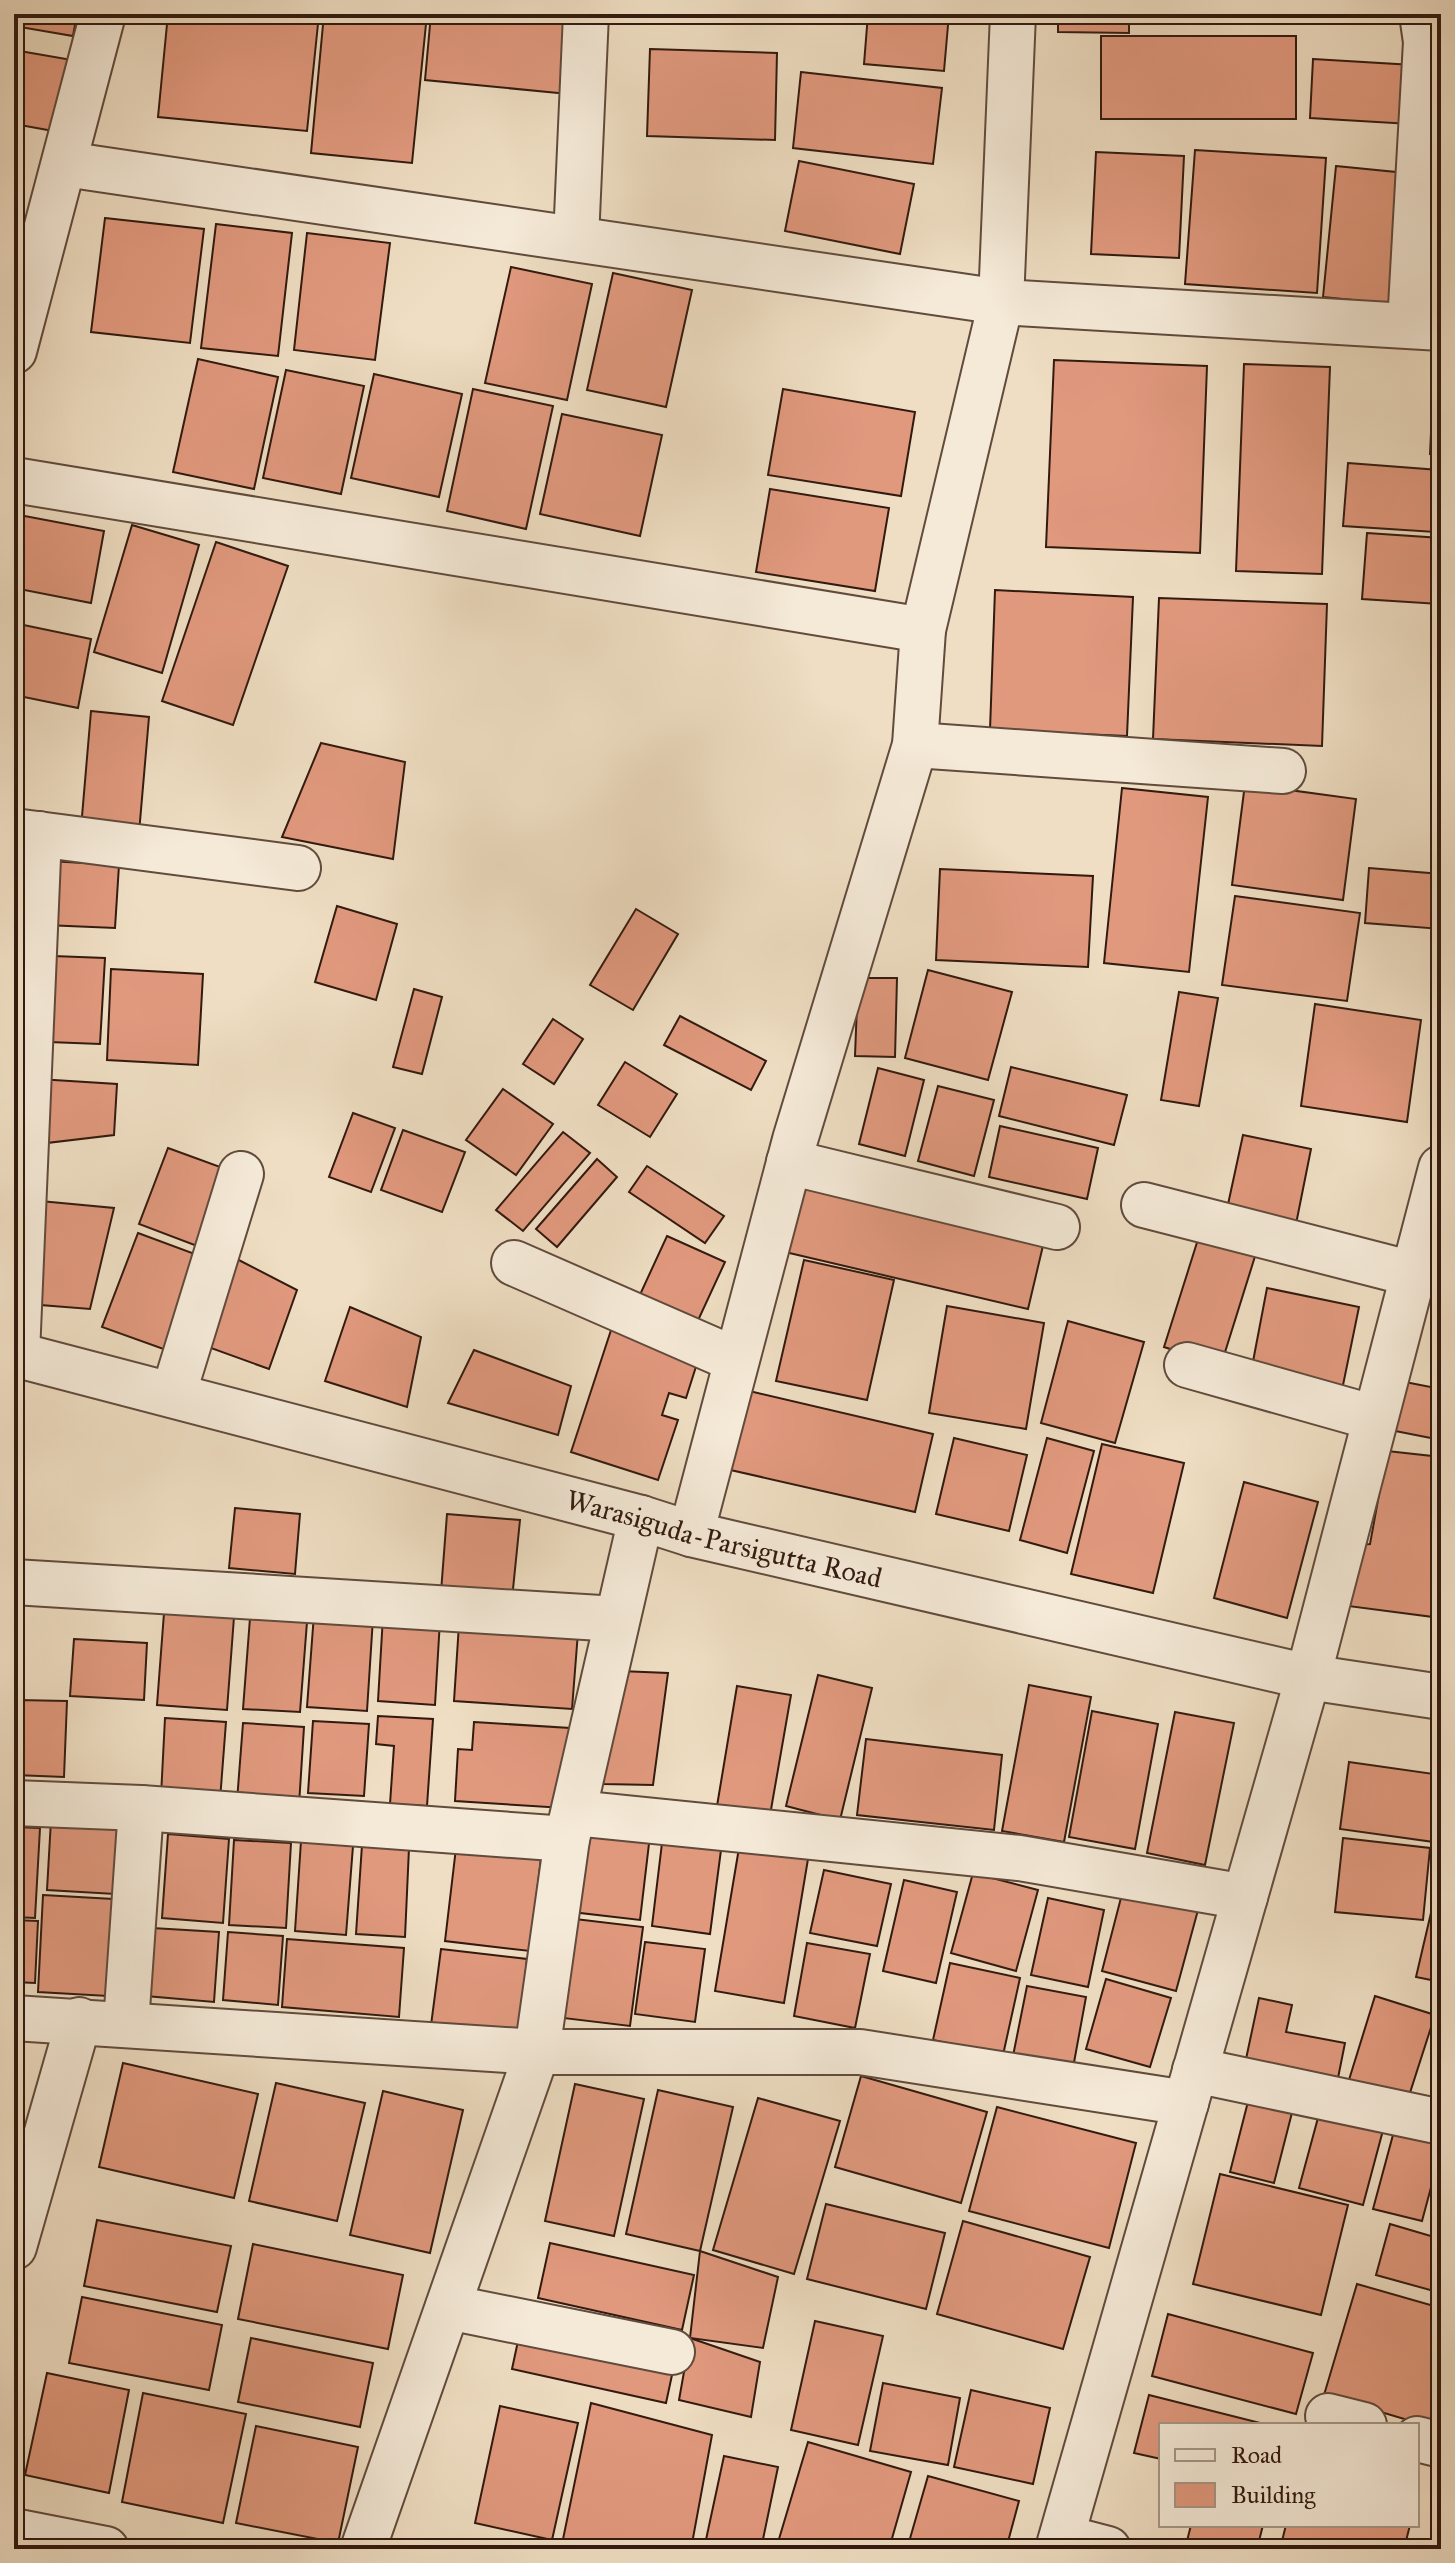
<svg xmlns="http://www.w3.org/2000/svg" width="1455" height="2563" viewBox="0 0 1455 2563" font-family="'IM FELL Great Primer',serif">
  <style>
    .building { fill: #e1997e; stroke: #321a10; stroke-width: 2 }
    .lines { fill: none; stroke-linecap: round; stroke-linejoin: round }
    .minor-casing { stroke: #614b3d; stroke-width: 48 }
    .minor { stroke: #f5ead8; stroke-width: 44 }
    .labels { text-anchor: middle; stroke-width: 7; stroke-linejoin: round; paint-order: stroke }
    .street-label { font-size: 28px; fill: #321a10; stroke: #f5ead8 }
  </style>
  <rect width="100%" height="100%" fill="#efdec3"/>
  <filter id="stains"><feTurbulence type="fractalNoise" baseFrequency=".0025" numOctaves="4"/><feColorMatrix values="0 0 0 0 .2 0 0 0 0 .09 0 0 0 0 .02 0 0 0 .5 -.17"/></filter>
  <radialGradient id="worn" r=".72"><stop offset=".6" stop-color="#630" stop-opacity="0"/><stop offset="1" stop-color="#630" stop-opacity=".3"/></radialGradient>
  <!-- building -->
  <g class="building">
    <path d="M14 14H77L73 36 14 26Z"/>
    <path d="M168 14H319L307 131 158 117Z"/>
    <path d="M324 14H427L412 163 311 153Z"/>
    <path d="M431 14H576L568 94 425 80Z"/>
    <path d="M868 14H949L944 71 864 64Z"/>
    <path d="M1058 14H1129V33L1058 32Z"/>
    <path d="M1151 14H1204L1203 18Z"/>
    <rect x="1101" y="36" width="195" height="83"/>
    <path d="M650 49 777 53 775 140 647 136Z"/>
    <path d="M14 50 72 60 59 132 14 124Z"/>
    <path d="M1313 59 1413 65 1410 124 1310 118Z"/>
    <path d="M801 72 942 88 933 164 793 148Z"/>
    <path d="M1195 150 1326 158 1317 293 1185 284Z"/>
    <path d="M1096 152 1184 156 1179 258 1091 254Z"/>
    <path d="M799 161 914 184 900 254 785 231Z"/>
    <path d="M1336 166 1416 174 1403 305 1323 297Z"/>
    <path d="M1437 200H1441V305H1434Z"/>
    <path d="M105 218 204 229 190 343 91 332Z"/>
    <path d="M216 224 292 233 278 356 201 348Z"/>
    <path d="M307 233 390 243 375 360 294 350Z"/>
    <path d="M511 267 592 284 567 400 485 383Z"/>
    <path d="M613 273 692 290 666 407 587 390Z"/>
    <path d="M198 359 278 377 254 489 173 472Z"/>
    <path d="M1054 360 1207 366 1200 553 1046 547Z"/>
    <path d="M1244 364 1330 367 1322 574 1236 571Z"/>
    <path d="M1434 369H1441V454H1430Z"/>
    <path d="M286 370 364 386 341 494 263 478Z"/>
    <path d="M374 374 462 394 439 497 351 478Z"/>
    <path d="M473 389 553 406 526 529 447 511Z"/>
    <path d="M783 389 915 412 901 496 768 475Z"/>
    <path d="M562 414 662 435 640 536 540 514Z"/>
    <path d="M1348 463 1439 470 1435 532 1343 526Z"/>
    <path d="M770 489 889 508 875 591 756 572Z"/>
    <path d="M14 514 104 531 91 603 14 588Z"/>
    <path d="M132 525 199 545 162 673 94 652Z"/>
    <path d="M1367 533 1441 538 1439 604 1362 599Z"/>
    <path d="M216 542 288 566 233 725 162 701Z"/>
    <path d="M995 590 1133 597 1127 736 990 730Z"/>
    <path d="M1159 598 1327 604 1322 746 1153 739Z"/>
    <path d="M14 623 91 639 78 708 14 695Z"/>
    <path d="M91 711 149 717 139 833 81 828Z"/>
    <path d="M321 743 405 762 393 859 282 837Z"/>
    <path d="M1245 784 1356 799 1343 900 1232 885Z"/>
    <path d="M1122 788 1208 797 1189 972 1104 963Z"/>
    <path d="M49 861 119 865 115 928 45 925Z"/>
    <path d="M1369 868 1441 874V929L1365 923Z"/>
    <path d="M940 869 1093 876 1088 967 936 960Z"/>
    <path d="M1235 896 1360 913 1347 1001 1222 985Z"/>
    <path d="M337 906 397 924 376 1000 315 982Z"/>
    <path d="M636 909 678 934 633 1010 590 985Z"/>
    <path d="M53 956 105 958 100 1044 49 1042Z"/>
    <path d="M111 969 203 974 198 1065 107 1060Z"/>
    <path d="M928 970 1012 992 988 1080 905 1058Z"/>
    <path d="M858 978H897L895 1057 855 1056Z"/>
    <path d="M414 989 442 997 422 1074 393 1067Z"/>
    <path d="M1179 992 1218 998 1199 1106 1161 1100Z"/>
    <path d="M1315 1004 1421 1020 1407 1122 1301 1106Z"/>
    <path d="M680 1016 766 1061 751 1090 664 1045Z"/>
    <path d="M553 1019 583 1039 554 1084 523 1064Z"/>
    <path d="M625 1062 677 1094 650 1137 598 1105Z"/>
    <path d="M1011 1067 1127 1095 1114 1145 999 1116Z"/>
    <path d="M878 1068 924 1080 905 1156 859 1144Z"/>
    <path d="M38 1079 117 1084 114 1135 38 1144Z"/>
    <path d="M938 1086 994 1100 974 1176 918 1161Z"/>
    <path d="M503 1089 553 1124 516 1175 466 1140Z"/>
    <path d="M353 1113 395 1128 371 1192 329 1177Z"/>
    <path d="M1000 1126 1098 1148 1087 1199 989 1177Z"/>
    <path d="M403 1130 465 1152 442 1212 381 1190Z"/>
    <path d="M563 1132 590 1153 523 1231 496 1210Z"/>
    <path d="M1243 1135 1311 1149 1296 1224 1227 1209Z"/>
    <path d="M168 1148 234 1172 205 1249 139 1224Z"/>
    <path d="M597 1159 617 1177 557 1247 536 1229Z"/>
    <path d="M647 1166 724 1216 705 1243 629 1192Z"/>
    <path d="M803 1176 1046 1233 1028 1309 785 1252Z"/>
    <path d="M40 1201 114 1208 90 1309 28 1304Z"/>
    <path d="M138 1233 203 1257 169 1351 102 1327Z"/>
    <path d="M1200 1233 1257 1250 1221 1365 1164 1347Z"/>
    <path d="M667 1236 725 1262 695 1327 638 1299Z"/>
    <path d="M231 1256 297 1290 269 1369 197 1343Z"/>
    <path d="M804 1260 894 1280 867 1400 776 1381Z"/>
    <path d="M1267 1288 1359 1307 1342 1390 1251 1372Z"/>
    <path d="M947 1306 1044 1323 1026 1429 929 1413Z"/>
    <path d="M350 1307 421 1337 407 1407 325 1381Z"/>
    <path d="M614 1321 701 1351 686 1398 669 1393 662 1415 678 1420 658 1480 571 1452Z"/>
    <path d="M1068 1321 1144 1342 1115 1443 1041 1423Z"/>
    <path d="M474 1350 571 1386 558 1435 448 1403Z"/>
    <path d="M1400 1381 1441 1389V1440L1390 1430Z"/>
    <path d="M745 1390 933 1434 915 1512 726 1469Z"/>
    <path d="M954 1438 1027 1455 1009 1531 936 1514Z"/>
    <path d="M1047 1438 1094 1451 1067 1553 1020 1540Z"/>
    <path d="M1102 1444 1184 1463 1153 1593 1071 1574Z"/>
    <path d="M1387 1451 1441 1457V1618L1348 1606 1357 1545 1370 1544Z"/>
    <path d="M1244 1482 1318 1502 1287 1618 1214 1598Z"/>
    <path d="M235 1508 300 1514 295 1574 229 1568Z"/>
    <path d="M447 1514 520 1520 512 1599 441 1592Z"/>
    <path d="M164 1613 234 1617 227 1710 157 1705Z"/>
    <path d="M314 1614 373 1618 367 1711 307 1707Z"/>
    <path d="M383 1616 440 1620 435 1705 378 1701Z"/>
    <path d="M250 1618 307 1622 300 1712 243 1709Z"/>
    <path d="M459 1624 578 1632 572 1709 454 1701Z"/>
    <path d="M74 1639 147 1643 144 1700 70 1696Z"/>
    <path d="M620 1671 668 1673 653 1785 603 1784Z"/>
    <path d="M818 1675 872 1688 840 1820 786 1806Z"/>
    <path d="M1029 1685 1091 1697 1064 1842 1002 1831Z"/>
    <path d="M737 1686 791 1695 769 1821 716 1812Z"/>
    <path d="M18 1700 67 1701 64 1777 15 1775Z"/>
    <path d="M1092 1711 1158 1724 1135 1849 1069 1837Z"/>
    <path d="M1175 1712 1234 1723 1205 1865 1147 1853Z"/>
    <path d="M378 1716 433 1719 427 1806 390 1804 394 1746 376 1744Z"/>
    <path d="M165 1718 226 1722 220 1800 161 1796Z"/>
    <path d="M313 1721 369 1724 364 1796 308 1793Z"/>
    <path d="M474 1722 570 1728 564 1808 455 1801 458 1749 472 1750Z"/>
    <path d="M243 1723 304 1727 299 1805 237 1801Z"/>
    <path d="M866 1739 1002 1755 994 1830 857 1815Z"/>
    <path d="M1349 1762 1441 1775V1843L1340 1829Z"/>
    <path d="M51 1820 118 1823 115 1894 47 1890Z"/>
    <path d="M582 1826 650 1835 640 1920 572 1912Z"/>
    <path d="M14 1827 40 1828 35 1918 14 1917Z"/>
    <path d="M168 1834 229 1839 223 1923 162 1918Z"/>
    <path d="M1343 1838 1430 1848 1423 1920 1335 1912Z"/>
    <path d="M234 1840 291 1843 286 1928 229 1925Z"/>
    <path d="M301 1841 353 1846 346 1935 295 1931Z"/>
    <path d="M662 1843 721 1850 710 1934 652 1926Z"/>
    <path d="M362 1845 409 1848 405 1937 356 1934Z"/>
    <path d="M456 1848 541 1858 530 1951 445 1941Z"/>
    <path d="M739 1848 808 1859 784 2003 715 1991Z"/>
    <path d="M824 1870 891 1884 877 1946 810 1933Z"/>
    <path d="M1441 1870V1982L1416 1977Z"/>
    <path d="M973 1873 1038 1890 1016 1971 951 1953Z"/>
    <path d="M904 1880 957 1892 936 1983 883 1971Z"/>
    <path d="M1123 1890 1198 1910 1176 1991 1102 1971Z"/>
    <path d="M43 1895 113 1899 108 1996 38 1992Z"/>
    <path d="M1048 1898 1104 1910 1088 1987 1031 1975Z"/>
    <path d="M575 1919 643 1927 630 2026 563 2018Z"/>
    <path d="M14 1920 38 1921 35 1983 14 1982Z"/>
    <path d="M152 1928 219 1932 214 2002 146 1996Z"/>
    <path d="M228 1932 283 1936 278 2005 223 2000Z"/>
    <path d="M287 1939 404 1948 399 2017 282 2007Z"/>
    <path d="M645 1942 705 1949 695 2022 635 2014Z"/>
    <path d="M807 1943 870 1954 855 2028 794 2016Z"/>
    <path d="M441 1949 527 1959 519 2035 431 2025Z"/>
    <path d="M950 1963 1020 1978 1003 2055 933 2040Z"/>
    <path d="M1106 1979 1171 1998 1150 2067 1086 2049Z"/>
    <path d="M1027 1986 1086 1997 1073 2068 1013 2056Z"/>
    <path d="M1375 1996 1435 2015 1407 2102 1348 2083Z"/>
    <path d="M1259 1998 1292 2005 1286 2032 1345 2043 1338 2078 1246 2059Z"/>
    <path d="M123 2063 258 2094 234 2198 99 2167Z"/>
    <path d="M861 2076 987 2112 961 2203 835 2167Z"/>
    <path d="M276 2083 365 2103 337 2221 249 2201Z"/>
    <path d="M575 2084 644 2099 614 2236 545 2221Z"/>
    <path d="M1252 2086 1296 2097 1274 2183 1230 2172Z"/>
    <path d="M658 2090 733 2107 700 2251 626 2234Z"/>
    <path d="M383 2091 463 2110 430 2253 350 2235Z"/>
    <path d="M758 2098 840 2121 794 2274 713 2250Z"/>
    <path d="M1322 2103 1386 2119 1363 2205 1299 2188Z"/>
    <path d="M997 2107 1136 2143 1109 2248 969 2211Z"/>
    <path d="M1397 2120 1441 2132V2150L1422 2221 1373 2209Z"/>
    <path d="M1220 2174 1348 2205 1321 2315 1193 2284Z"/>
    <path d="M1441 2196V2228L1433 2226Z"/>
    <path d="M826 2204 945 2233 926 2309 807 2279Z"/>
    <path d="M97 2220 231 2246 217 2312 84 2286Z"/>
    <path d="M963 2221 1090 2257 1063 2349 937 2314Z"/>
    <path d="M1390 2224 1441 2239V2293L1376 2275Z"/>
    <path d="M550 2243 694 2275 682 2330 538 2298Z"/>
    <path d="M253 2244 403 2275 388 2349 238 2319Z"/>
    <path d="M700 2251 778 2277 763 2348 690 2338Z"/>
    <path d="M1357 2284 1441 2308V2430L1324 2395Z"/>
    <path d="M82 2297 222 2325 209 2390 69 2363Z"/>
    <path d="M1168 2314 1313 2353 1296 2414 1152 2376Z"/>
    <path d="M815 2321 883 2336 858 2445 791 2430Z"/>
    <path d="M521 2327 675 2361 666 2403 512 2369Z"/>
    <path d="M251 2338 373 2363 360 2427 238 2402Z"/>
    <path d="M690 2338 760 2362 751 2417 679 2400Z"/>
    <path d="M47 2373 129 2390 109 2493 25 2475Z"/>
    <path d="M883 2383 960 2398 948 2465 870 2451Z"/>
    <path d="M971 2390 1050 2408 1033 2484 954 2467Z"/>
    <path d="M143 2393 246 2414 223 2523 122 2502Z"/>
    <path d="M1149 2395 1268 2425H1161V2459L1134 2453Z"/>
    <path d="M591 2403 712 2435 691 2549H561Z"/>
    <path d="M500 2406 578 2423 552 2540 475 2523Z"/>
    <path d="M256 2426 358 2447 338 2543 236 2523Z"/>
    <path d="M808 2442 911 2472 889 2549H776Z"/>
    <path d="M724 2456 778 2467 761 2549H704Z"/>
    <path d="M928 2476 1019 2501 1006 2549H907Z"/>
    <path d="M1191 2525H1263L1257 2549H1185Z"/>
    <path d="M1286 2525H1410L1404 2549H1280Z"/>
  </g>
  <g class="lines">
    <!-- minor casing -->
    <g class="minor-casing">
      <g id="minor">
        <path d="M65 164 1001 302 1441 328"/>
        <path d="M576 239 586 14"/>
        <path d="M1410 325 1426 42 1422 14"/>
        <path d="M14 351 103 14"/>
        <path d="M14 480 923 630"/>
        <path d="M915 745 1283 771"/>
        <path d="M14 831 298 868"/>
        <path d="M789 1162 1057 1227"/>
        <path d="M1144 1205 1413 1274"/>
        <path d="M514 1263 736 1360"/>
        <path id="s1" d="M14 1354 641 1518 691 1534 1308 1677 1441 1697"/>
        <path d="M17 1354 39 834"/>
        <path d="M1187 1365 1375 1418"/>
        <path d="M173 1395 241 1174"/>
        <path d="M691 1534 795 1140 915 745 923 630 1001 302 1013 14"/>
        <path d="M14 1582 617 1619"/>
        <path d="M14 1803 141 1808 567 1839"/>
        <path d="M575 1813 1019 1858 1245 1897"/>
        <path d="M14 2018 537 2052H860L1186 2103"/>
        <path d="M126 2024 141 1808"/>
        <path d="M1195 2070 1441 2122"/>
        <path d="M14 2247 79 2020"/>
        <path d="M448 2307 672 2352"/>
        <path d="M1328 2416 1364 2425"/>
        <path d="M1417 2439 1441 2445"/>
        <path d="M14 2531 106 2549"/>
        <path d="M1062 2537 1108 2549"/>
        <path d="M363 2549 537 2052 567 1839 641 1518"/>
        <path d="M1058 2549 1308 1677 1441 1168"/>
      </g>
    </g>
    <!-- minor -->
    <use href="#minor" class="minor"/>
  </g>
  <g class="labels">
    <!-- street labels -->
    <g class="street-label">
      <text dy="10" stroke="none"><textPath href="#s1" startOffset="734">Warasiguda-Parsigutta Road</textPath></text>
    </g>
  </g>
  <!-- margin -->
  <rect width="1455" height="2563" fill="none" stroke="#efdec3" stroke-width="48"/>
  <rect x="16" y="16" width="1423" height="2531" fill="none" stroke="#321a10" stroke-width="4"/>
  <rect x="24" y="24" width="1407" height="2515" fill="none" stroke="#321a10" stroke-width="2"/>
  <!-- legend -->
  <rect x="1159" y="2423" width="260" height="104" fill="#f5ead8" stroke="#a79788" stroke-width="2"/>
  <rect x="1175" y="2449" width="40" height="12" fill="#f5ead8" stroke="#a79788" stroke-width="2"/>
  <text x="1231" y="2463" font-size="24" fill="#321a10">Road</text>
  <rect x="1175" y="2483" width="40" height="24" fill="#e1997e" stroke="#a79788" stroke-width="2"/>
  <text x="1231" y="2503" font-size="24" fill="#321a10">Building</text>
  <rect width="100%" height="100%" filter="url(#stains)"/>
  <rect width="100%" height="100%" fill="url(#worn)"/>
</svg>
